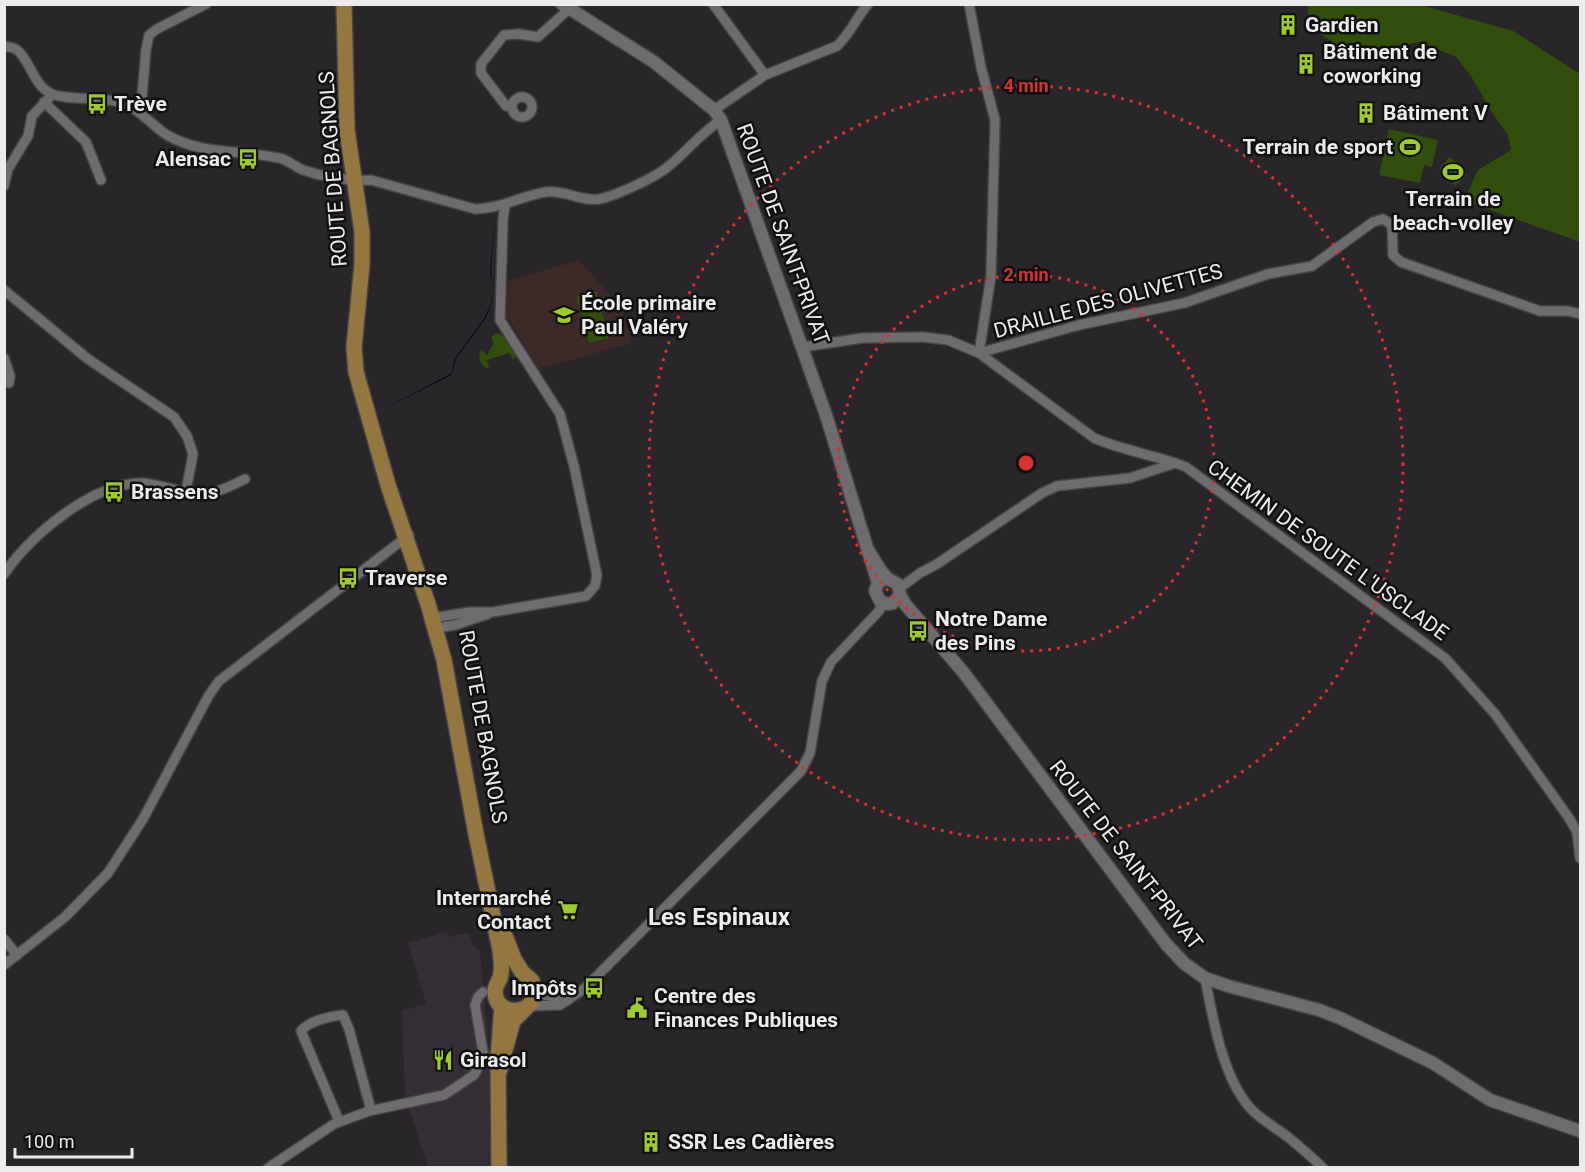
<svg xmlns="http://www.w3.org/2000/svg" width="1585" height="1172" viewBox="0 0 1585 1172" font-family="Roboto,sans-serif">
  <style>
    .built { fill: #352e35 }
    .education { fill: #3d2928 }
    .green { fill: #314e0d }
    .water { fill: #020f1f }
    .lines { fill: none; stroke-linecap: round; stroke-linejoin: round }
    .minor-casing { stroke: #474447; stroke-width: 12 }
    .tertiary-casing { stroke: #474447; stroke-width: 15 }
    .primary-casing { stroke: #474447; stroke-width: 18 }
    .minor { stroke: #6f6c6f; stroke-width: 9 }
    .tertiary { stroke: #6f6c6f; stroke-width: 12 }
    .primary { stroke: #947641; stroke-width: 15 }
    .ring { fill: none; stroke: #d73232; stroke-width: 3; stroke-dasharray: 3 6 }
    .labels { text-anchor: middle; stroke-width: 5; stroke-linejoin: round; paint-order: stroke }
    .poi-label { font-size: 21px; font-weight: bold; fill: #edebed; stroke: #111011; text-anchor: start }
    .street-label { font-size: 21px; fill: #edebed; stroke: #111011 }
    .quarter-label { font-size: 24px; font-weight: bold; fill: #edebed; stroke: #111011 }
    .centre { fill: #d73232; stroke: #111011; stroke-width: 3 }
    .ring-label { font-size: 18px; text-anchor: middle; font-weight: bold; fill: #d73232; stroke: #111011; stroke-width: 5; stroke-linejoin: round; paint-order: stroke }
  </style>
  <rect width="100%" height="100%" fill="#292629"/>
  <!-- built -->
  <path class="built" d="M447 931 449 937 465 933H469L472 944 480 951 489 1051V1167H428L405 1096 402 1011 426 1004 408 943Z"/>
  <!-- education -->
  <path class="education" d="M579 260 621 308 632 343 538 369 509 319 505 318V312H503L505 282Z"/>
  <!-- green -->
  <g class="green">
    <path d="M1413 4 1428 7 1513 31 1580 74V242L1473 204 1466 196 1478 170 1511 150 1508 135 1491 111 1471 76 1456 57 1419 42 1387 49H1344L1308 26V5Z"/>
    <path d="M1389 129 1438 140 1432 167 1424 165 1420 183 1379 175Z"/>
    <path d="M1450 157 1467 175 1455 186 1439 168Z"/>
    <path d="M596 291 609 338 589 343 576 297Z"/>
    <path d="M497 333C505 335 514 348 516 356L513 359 509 353 487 360 489 368H486C479 363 477 357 482 350L487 355 494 343 491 337Z"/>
  </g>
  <!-- water -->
  <path class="water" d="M495 213 491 273 494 290 492 301 486 318 456 359 452 374 444 379 380 411 452 373 454 360 485 317 492 300 494 290 490 273Z"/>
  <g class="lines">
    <!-- minor casing -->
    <g class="minor-casing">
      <g id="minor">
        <path d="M713 4 765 75"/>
        <path d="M969 4 981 67 995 120 991 276 979 353 1094 438C1124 451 1156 455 1186 467L1445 658 1495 714 1569 818 1577 832 1580 858"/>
        <path d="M4 46C8 47 15 48 17 50 30 60 33 84 50 93 63 101 104 96 123 103 140 109 151 125 167 135 201 155 242 150 279 158 287 159 295 167 303 170 324 177 349 181 371 180L475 209C504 208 520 196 546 192 565 190 582 202 600 199 617 195 657 177 670 165 688 150 701 133 721 120"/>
        <circle cx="522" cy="107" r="10"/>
        <path d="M44 102 86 142 101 180"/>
        <path d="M512 107 506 106 481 73V64L504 35 519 34 538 37 569 9"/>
        <path d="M137 110 142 96 146 50 149 35 157 29 206 4"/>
        <path d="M714 110 765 75 837 46C850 34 856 18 868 4"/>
        <path d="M4 186 8 169 28 136 32 116 52 95"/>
        <path d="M4 290 88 359 174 417 187 436 193 454 186 491"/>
        <path d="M803 347 862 338 923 337 948 340 979 353 1079 325 1184 303 1268 274 1312 266 1373 222 1383 219 1392 225 1393 255 1401 262 1540 311H1568L1580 314"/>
        <path d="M4 358 10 376 9 383"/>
        <path d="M4 574C31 535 93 482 143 483 160 484 187 495 202 494 217 493 231 486 245 479"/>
        <path d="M900 588 920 573 937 564 1042 493 1057 486 1130 478 1175 463"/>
        <path d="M432 618 470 612H493L586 596 595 586 597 575 574 466 560 414 500 320 503 219 505 205"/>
        <path d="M436 628 455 625 488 614"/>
        <path d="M4 939 17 955"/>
        <path d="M4 965 65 917 108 873 143 819 209 695 219 681 409 535"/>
        <path d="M1205 978C1213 1019 1223 1082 1254 1112 1264 1121 1277 1129 1288 1137 1300 1147 1312 1157 1323 1168"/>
        <path d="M534 985 545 995 568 1000"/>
        <path d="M528 1006 560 1005 585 988 801 771 810 753 822 681 831 662 878 612 884 603"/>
        <path d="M339 1121 301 1031C309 1021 330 1016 343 1015L349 1029 371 1110"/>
        <path d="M268 1168 334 1124 369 1111 444 1095 474 1075 482 1061 483 1052 475 1005 478 997 483 992"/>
      </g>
    </g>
    <!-- tertiary casing -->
    <g class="tertiary-casing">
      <g id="tertiary">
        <path d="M562 4 654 62 714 110 721 120 826 415 878 583"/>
        <path d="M868 550 881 571 888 579 898 584 900 595 905 604 964 673 1166 944 1185 964 1205 978 1228 986 1319 1010 1340 1018 1433 1063 1490 1100 1580 1131"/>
        <path d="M884 579 878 583 875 591 880 601 887 604 893 603 900 595"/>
      </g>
    </g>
    <!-- primary casing -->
    <g class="primary-casing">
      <g id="primary">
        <path d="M344 4 347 130 362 232V264L354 347 356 372 388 485 428 604 444 660 476 834 500 950C501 959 503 969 500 978 498 983 495 986 495 991 495 1009 512 1014 526 1008"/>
        <path d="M499 1072 513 1021 532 1002 535 991 532 981 522 972 514 959 505 936"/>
        <path d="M499 1168 498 1059 502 1006"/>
      </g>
    </g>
    <!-- minor -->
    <use href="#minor" class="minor"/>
    <!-- tertiary -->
    <use href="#tertiary" class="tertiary"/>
    <!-- primary -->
    <use href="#primary" class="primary"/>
  </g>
  <!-- distance rings -->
  <g class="ring">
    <circle cx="1026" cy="463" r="188"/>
    <circle cx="1026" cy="463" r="377"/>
  </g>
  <!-- icons -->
  <defs>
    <g id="building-bare" transform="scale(1.62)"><path d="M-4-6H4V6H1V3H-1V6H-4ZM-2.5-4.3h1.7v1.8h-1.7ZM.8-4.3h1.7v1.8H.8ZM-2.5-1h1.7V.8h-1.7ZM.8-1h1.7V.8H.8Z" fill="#9dca30" stroke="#111011" stroke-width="2.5" paint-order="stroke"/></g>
    <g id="bus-bare" transform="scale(1.62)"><path d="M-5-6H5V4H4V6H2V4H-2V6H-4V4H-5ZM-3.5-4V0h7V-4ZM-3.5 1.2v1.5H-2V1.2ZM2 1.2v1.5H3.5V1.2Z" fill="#9dca30" stroke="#111011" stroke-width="2.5" paint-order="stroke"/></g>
    <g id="stadium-bare" transform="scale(1.62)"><path d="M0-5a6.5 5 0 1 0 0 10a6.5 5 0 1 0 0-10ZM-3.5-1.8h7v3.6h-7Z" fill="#9dca30" stroke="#111011" stroke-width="2.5" paint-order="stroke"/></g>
    <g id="school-bare" transform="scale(1.62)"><path d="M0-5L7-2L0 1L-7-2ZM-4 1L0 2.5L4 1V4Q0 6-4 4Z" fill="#9dca30" stroke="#111011" stroke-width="2.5" paint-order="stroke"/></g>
    <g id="supermarket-bare" transform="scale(1.62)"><path d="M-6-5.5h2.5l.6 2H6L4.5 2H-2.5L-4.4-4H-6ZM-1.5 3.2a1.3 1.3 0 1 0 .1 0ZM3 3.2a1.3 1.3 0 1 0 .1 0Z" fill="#9dca30" stroke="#111011" stroke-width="2.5" paint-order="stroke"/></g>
    <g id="civic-bare" transform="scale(1.62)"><path d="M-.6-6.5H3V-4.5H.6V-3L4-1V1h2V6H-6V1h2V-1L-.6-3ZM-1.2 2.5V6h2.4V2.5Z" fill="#9dca30" stroke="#111011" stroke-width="2.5" paint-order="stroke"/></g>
    <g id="restaurant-bare" transform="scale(1.62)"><path d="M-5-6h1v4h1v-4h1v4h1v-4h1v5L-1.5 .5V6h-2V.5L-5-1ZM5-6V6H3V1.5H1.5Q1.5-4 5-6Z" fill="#9dca30" stroke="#111011" stroke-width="2.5" paint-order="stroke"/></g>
  </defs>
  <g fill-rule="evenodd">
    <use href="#building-bare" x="1288" y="25"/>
    <use href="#building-bare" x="1306" y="64"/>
    <use href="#bus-bare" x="97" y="104"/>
    <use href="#building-bare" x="1366" y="113"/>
    <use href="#stadium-bare" x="1410" y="147"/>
    <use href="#bus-bare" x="248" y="159"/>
    <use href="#stadium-bare" x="1453" y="172"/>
    <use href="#school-bare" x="564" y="315"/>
    <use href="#bus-bare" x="114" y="492"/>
    <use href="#bus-bare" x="348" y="578"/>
    <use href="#bus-bare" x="918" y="631"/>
    <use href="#supermarket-bare" x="568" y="910"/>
    <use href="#bus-bare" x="594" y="988"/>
    <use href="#civic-bare" x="637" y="1008"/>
    <use href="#restaurant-bare" x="443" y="1060"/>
    <use href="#building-bare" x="651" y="1142"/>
  </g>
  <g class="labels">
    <!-- poi labels -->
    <g class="poi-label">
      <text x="1305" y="32">Gardien</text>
      <text x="1323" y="59">Bâtiment de<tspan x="1323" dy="24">coworking</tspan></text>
      <text x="114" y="111">Trève</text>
      <text x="1383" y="120">Bâtiment V</text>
      <text x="1393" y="154" text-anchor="end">Terrain de sport</text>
      <text x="231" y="166" text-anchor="end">Alensac</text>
      <text x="1453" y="206" text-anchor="middle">Terrain de<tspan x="1453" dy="24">beach-volley</tspan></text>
      <text x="581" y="310">École primaire<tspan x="581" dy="24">Paul Valéry</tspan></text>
      <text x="131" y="499">Brassens</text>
      <text x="365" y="585">Traverse</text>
      <text x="935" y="626">Notre Dame<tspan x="935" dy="24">des Pins</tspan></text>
      <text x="551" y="905" text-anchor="end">Intermarché<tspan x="551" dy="24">Contact</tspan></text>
      <text x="577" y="995" text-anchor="end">Impôts</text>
      <text x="654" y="1003">Centre des<tspan x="654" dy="24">Finances Publiques</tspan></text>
      <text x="460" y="1067">Girasol</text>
      <text x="668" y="1149">SSR Les Cadières</text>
    </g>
    <!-- street labels -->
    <g class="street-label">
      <text transform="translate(333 169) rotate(-94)" y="7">ROUTE DE BAGNOLS</text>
      <text transform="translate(783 234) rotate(70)" y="7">ROUTE DE SAINT-PRIVAT</text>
      <text transform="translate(1108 301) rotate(-15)" y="7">DRAILLE DES OLIVETTES</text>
      <text transform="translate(1328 550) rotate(36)" y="7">CHEMIN DE SOUTE L'USCLADE</text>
      <text transform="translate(483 727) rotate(80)" y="7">ROUTE DE BAGNOLS</text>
      <text transform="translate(1126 855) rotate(52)" y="7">ROUTE DE SAINT-PRIVAT</text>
    </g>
    <!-- quarter labels -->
    <g class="quarter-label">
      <text x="719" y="925">Les Espinaux</text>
    </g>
  </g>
  <circle cx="1026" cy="463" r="9" class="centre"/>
  <g class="ring-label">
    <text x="1026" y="92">4 min</text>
    <text x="1026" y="281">2 min</text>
  </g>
  <!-- border -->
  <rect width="1585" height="1172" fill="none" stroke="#edebed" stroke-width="12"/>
  <!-- scale -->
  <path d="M15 1148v9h117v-9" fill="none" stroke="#edebed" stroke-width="3"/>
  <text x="24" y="1148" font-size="18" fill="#edebed" stroke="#111011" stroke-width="4.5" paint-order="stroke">100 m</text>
</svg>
